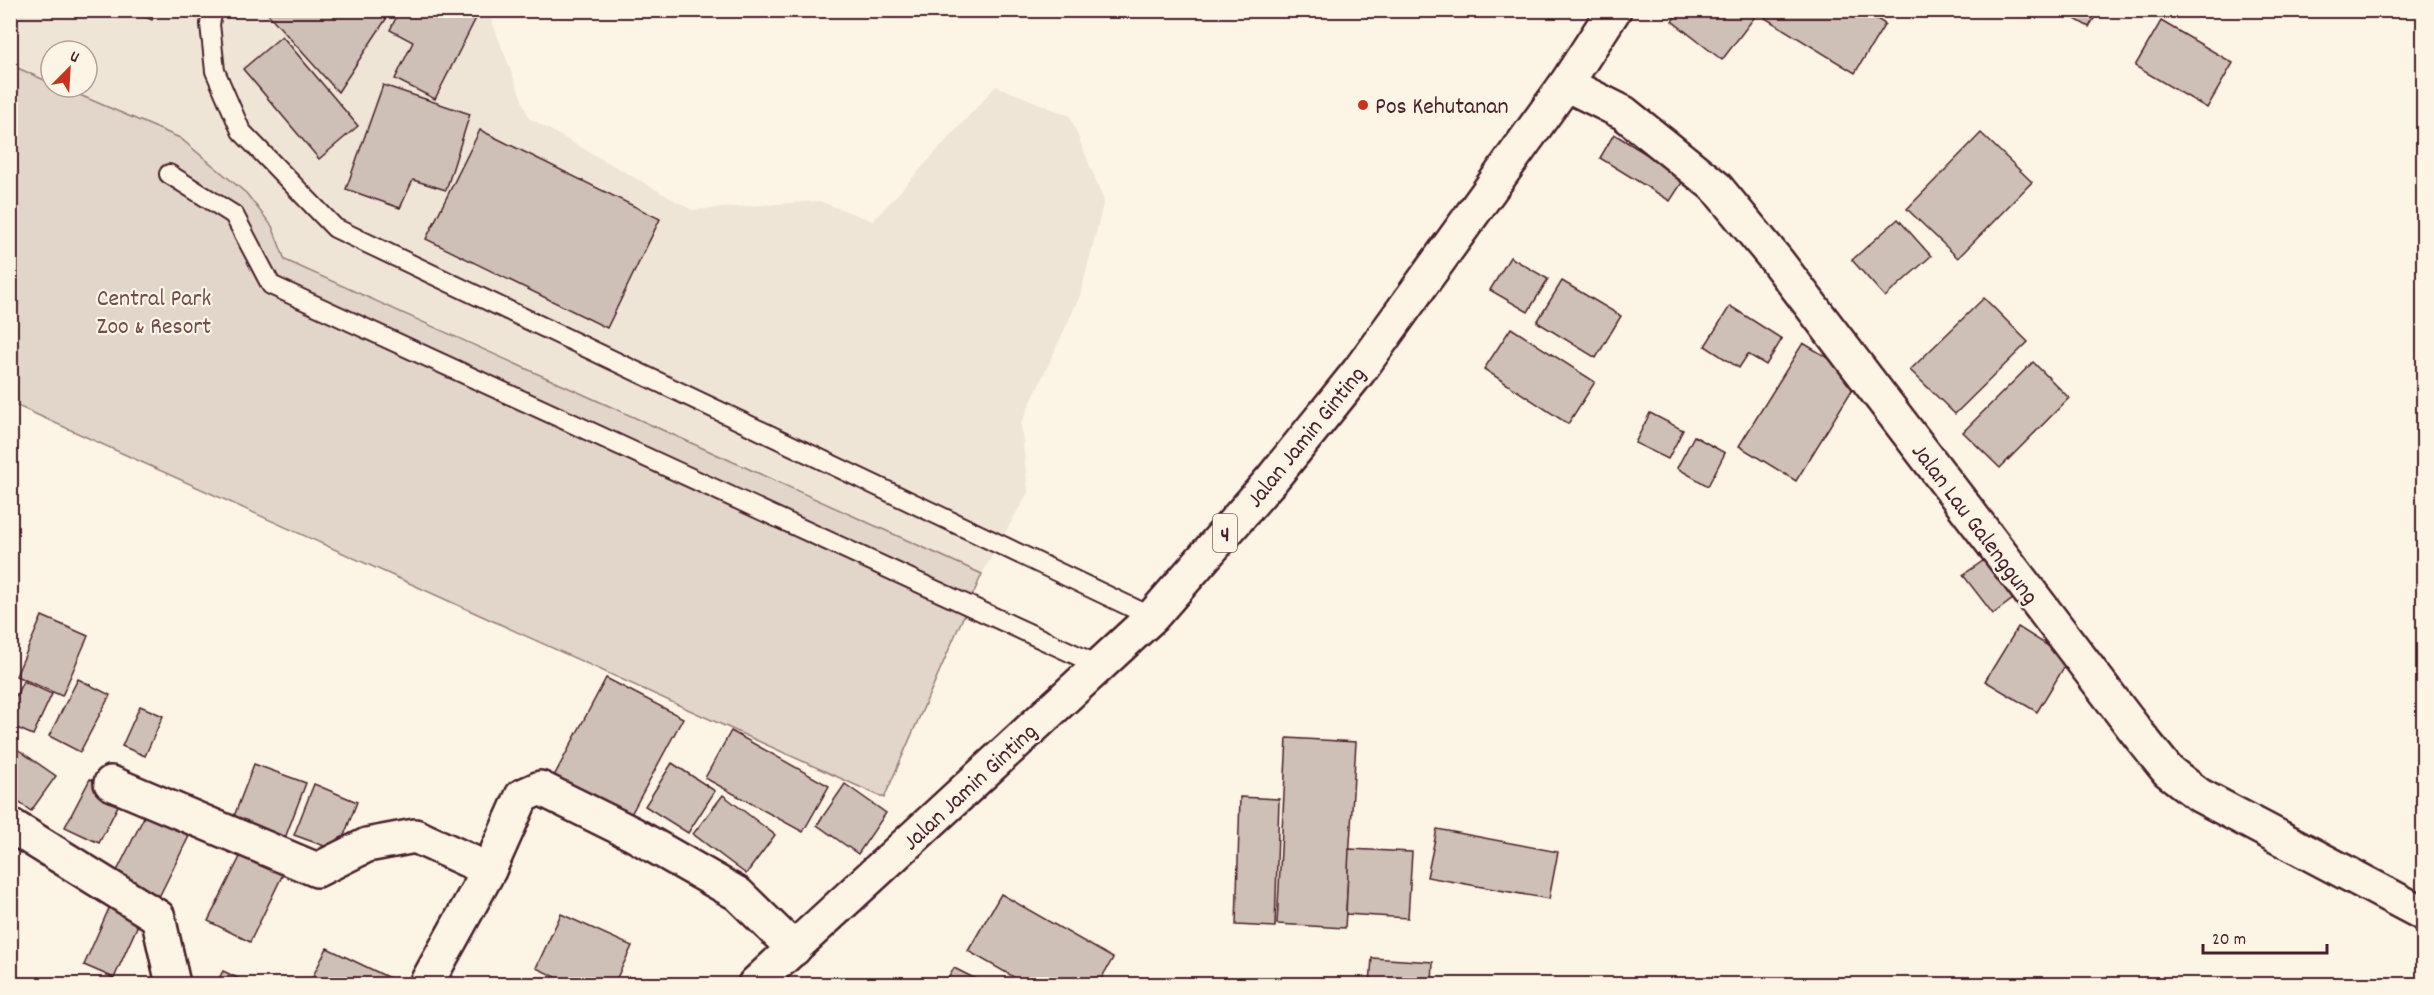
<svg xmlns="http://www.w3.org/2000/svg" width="2434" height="995" viewBox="0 0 2434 995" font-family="Dekko,sans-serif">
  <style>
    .built { fill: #eee5d7 }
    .green { fill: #e2d5ca; stroke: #967a7a; stroke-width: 1.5 }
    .building { fill: #cfc0b7; stroke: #4a1f2b; stroke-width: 1.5 }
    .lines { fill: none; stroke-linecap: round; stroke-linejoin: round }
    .lane-casing { stroke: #4a1f2b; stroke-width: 22 }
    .street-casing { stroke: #4a1f2b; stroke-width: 38 }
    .highway-casing { stroke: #4a1f2b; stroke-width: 38 }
    .lane { stroke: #fcf5e5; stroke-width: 18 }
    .street { stroke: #fcf5e5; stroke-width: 33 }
    .highway { stroke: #fcf5e5; stroke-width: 33 }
    .poi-dot { fill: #c8321e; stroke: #fcf5e5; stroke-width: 2 }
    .labels { text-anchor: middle; stroke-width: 4.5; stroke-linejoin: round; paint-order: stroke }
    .shield { fill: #fcf5e5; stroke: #7f5f63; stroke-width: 1.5 }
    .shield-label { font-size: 22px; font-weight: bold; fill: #4a1f2b }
    .poi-label { font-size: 24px; fill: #4a1f2b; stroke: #fcf5e5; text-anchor: start }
    .park-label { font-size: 24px; fill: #704c53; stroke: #fcf5e5 }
    .street-label { font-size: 24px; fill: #4a1f2b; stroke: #fcf5e5 }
  </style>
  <rect width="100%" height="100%" fill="#fcf5e5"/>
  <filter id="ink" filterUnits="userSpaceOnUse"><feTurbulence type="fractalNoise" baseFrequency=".0167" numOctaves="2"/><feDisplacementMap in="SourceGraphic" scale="12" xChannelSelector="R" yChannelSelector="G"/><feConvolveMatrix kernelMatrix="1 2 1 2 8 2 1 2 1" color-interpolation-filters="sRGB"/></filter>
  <g filter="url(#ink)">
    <!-- built -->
    <path class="built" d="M11 11H488L529 118 692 210 819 201 873 221 996 86 1070 116 1104 201 1080 296 1021 424 1028 492 982 574 285 259 272 226 180 138 61 87H87V51H51V83L11 65Z"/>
    <!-- green -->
    <path class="green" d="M11 65 51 83V87H61L180 138 246 193 272 226 285 260 982 574 884 798 11 403Z"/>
    <!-- building -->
    <g class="building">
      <path d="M131 10H156L152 20Z"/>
      <path d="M270 10H388L390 13 338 92 268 14Z"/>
      <path d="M400 10H461L476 18 435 99 395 79 413 42 390 30Z"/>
      <path d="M1680 10H1760L1722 60 1672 21Z"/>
      <path d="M1770 10H1863L1885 24 1855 73 1765 18Z"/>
      <path d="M2059 10H2099L2089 27Z"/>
      <path d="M2161 21 2233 63 2207 108 2135 66Z"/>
      <path d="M282 36 358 126 319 159 243 69Z"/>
      <path d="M383 85 470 114 446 190 413 180 400 208 346 189Z"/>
      <path d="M480 130 660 219 607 328 426 239Z"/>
      <path d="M1981 133 2032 182 1958 258 1907 209Z"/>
      <path d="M1614 134 1685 178 1670 201 1600 158Z"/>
      <path d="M1898 219 1931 256 1885 297 1852 260Z"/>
      <path d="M1510 257 1548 279 1528 312 1490 290Z"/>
      <path d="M1562 281 1621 316 1596 358 1537 322Z"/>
      <path d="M1984 298 2028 342 1955 414 1910 370Z"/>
      <path d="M1730 306 1782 339 1766 365 1748 354 1739 368 1705 346Z"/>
      <path d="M1511 328 1595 382 1568 424 1484 369Z"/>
      <path d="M1803 343 1860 377 1796 481 1739 446Z"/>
      <path d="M2033 362 2069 398 2000 468 1963 432Z"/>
      <path d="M1650 413 1683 430 1668 459 1635 443Z"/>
      <path d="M1694 436 1725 453 1708 486 1677 468Z"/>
      <path d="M1990 556 2018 595 1993 614 1963 575Z"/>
      <path d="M42 616 88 636 62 696 16 676Z"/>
      <path d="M2018 627 2069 659 2037 712 1985 681Z"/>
      <path d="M606 678 683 718 629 818 553 778Z"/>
      <path d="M78 679 110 695 80 752 49 736Z"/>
      <path d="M23 681 52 694 33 735 10 725V709Z"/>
      <path d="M140 706 163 716 145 756 122 746Z"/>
      <path d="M731 731 829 786 803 832 705 778Z"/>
      <path d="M1287 738 1356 742 1345 928 1277 924Z"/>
      <path d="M10 744 56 776 31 811 10 796Z"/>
      <path d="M672 763 715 791 688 833 645 806Z"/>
      <path d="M254 764 306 783 285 838 233 819Z"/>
      <path d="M90 779 123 796 99 843 65 827Z"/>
      <path d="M314 784 357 802 338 851 294 835Z"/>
      <path d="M845 784 886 813 858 854 817 825Z"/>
      <path d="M723 795 775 835 746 874 693 834Z"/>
      <path d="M1240 797 1279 799 1275 927 1236 925Z"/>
      <path d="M151 803 194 826 159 897 115 875Z"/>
      <path d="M1437 829 1558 852 1549 899 1427 877Z"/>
      <path d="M1349 849 1412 852 1408 918 1346 914Z"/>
      <path d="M242 853 283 874 250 942 208 921Z"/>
      <path d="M1001 894 1113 958 1098 984H1026L968 951Z"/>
      <path d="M110 906 140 920 114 978 84 965Z"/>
      <path d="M561 914 632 946 614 984H571L536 968Z"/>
      <path d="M327 948 402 984H309Z"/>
      <path d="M1372 958 1433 962 1432 984H1370Z"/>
      <path d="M954 968 986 984H945Z"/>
      <path d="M223 971 250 984H216Z"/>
    </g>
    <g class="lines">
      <!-- lane casing -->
      <g class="lane-casing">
        <g id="lane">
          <path d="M213 10 210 24 215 71 241 131 335 228 1152 617"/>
          <path d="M169 174 234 215 271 285 1098 665"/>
        </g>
      </g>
      <!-- street casing -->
      <g class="street-casing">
        <g id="street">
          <path d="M1566 84 1624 113 1716 187 1777 261 2139 735 2168 771 2199 795 2424 914"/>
          <path d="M111 783 317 870 367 845 415 836 489 870"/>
          <path d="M10 825 158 917 173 984"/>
          <path d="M426 984 489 870 522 796 540 788 633 834 738 894 794 949"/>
        </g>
      </g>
      <!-- highway casing -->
      <g class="highway-casing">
        <path id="highway" d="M755 984 1152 617 1272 479 1359 371 1566 84 1614 10"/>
      </g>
      <!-- lane -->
      <use href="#lane" class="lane"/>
      <!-- street -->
      <use href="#street" class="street"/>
      <!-- highway -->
      <use href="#highway" class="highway"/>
    </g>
  </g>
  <!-- markers -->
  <circle class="poi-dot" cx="1363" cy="105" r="6"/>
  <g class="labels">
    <!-- shield labels -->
    <rect class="shield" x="1213" y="514" width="24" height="38" rx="4.5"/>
    <g class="shield-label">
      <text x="1225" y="541">4</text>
    </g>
    <!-- poi labels -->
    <g class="poi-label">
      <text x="1375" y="113">Pos Kehutanan</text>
    </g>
    <!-- park labels -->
    <g class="park-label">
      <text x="154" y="305">Central Park<tspan x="154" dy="28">Zoo &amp; Resort</tspan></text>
    </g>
    <!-- street labels -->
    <g class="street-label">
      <text transform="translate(1305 436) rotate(-51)" y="8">Jalan Jamin Ginting</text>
      <text transform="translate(1976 523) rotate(53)" y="8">Jalan Lau Galenggung</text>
      <text transform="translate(969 786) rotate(-43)" y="8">Jalan Jamin Ginting</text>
    </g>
  </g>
  <!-- margin -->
  <rect width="2434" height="995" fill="none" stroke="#fcf5e5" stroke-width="36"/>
  <rect x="18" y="18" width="2398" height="959" fill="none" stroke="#4a1f2b" stroke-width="2" filter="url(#ink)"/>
  <!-- north arrow -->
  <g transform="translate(69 69) rotate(24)"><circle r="28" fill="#fcf5e5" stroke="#b59f9b" stroke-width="1.5"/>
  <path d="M0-4.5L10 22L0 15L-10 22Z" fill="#c8321e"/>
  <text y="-9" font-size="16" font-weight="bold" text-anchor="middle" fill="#4a1f2b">U</text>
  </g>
  <!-- scale -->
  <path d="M2203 944v9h124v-9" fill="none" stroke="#4a1f2b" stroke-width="3"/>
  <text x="2212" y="944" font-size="18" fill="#4a1f2b" stroke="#fcf5e5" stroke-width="4.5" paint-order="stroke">20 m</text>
</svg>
